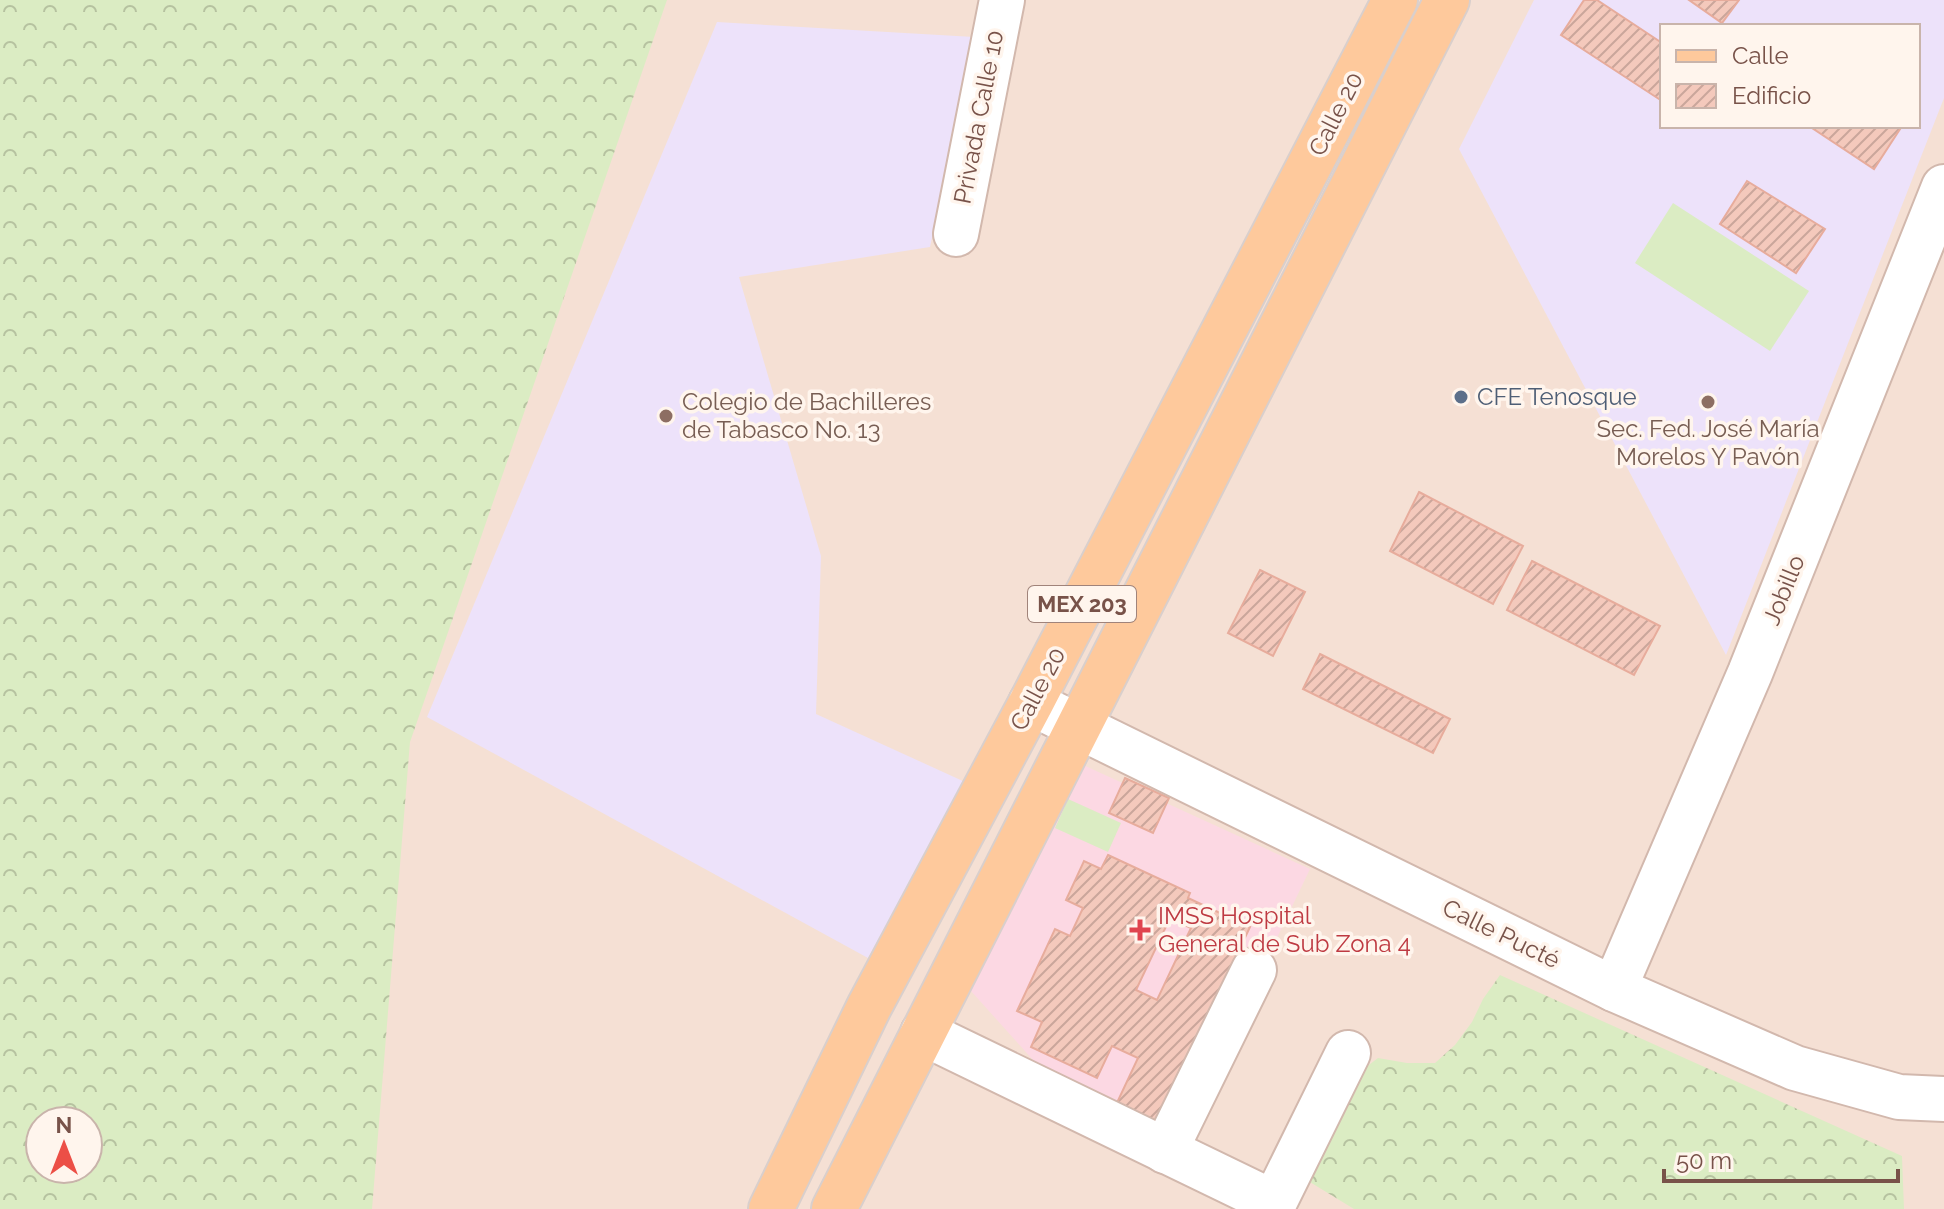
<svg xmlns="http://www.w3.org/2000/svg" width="1944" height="1209" viewBox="0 0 1944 1209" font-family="Raleway,sans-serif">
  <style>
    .residential { fill: #f5e0d4; fill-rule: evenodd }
    .education { fill: #ede2fa; fill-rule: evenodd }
    .medical { fill: #fcd8e3 }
    .forest { fill: url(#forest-crowns); fill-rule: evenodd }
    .garden { fill: #dbecc3 }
    .building { fill: url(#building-hatch); stroke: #e7ac9c; stroke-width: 2; fill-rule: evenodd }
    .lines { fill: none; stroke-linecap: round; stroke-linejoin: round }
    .minor-casing { stroke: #d2b8ad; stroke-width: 48 }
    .major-casing { stroke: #d9cfcc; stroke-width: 48 }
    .minor { stroke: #fff; stroke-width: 44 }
    .major { stroke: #fec99c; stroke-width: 44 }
    .service-dot { fill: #5c6f8a; stroke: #fff5ed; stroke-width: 3 }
    .education-dot { fill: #8d6e63; stroke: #fff5ed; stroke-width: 3 }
    .health-dot { fill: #e0444e; stroke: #fff5ed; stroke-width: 3 }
    .labels { text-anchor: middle; stroke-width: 7; stroke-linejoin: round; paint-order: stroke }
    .shield { fill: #fff5ed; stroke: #a0837a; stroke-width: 2 }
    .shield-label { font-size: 22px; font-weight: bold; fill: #785249 }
    .street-label { font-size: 24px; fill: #785249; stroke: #fff5ed }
    .service-label { font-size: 24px; fill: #4e5e75; stroke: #fff5ed; text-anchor: start }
    .education-label { font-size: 24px; fill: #785e54; stroke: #fff5ed; text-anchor: start }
    .health-label { font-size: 24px; fill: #be3a42; stroke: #fff5ed; text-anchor: start }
  </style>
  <defs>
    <pattern id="forest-crowns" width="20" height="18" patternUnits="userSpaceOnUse" patternTransform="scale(2)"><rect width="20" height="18" fill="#dbecc3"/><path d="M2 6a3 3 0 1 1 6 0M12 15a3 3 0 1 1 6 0" fill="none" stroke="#b6c2a0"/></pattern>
    <pattern id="building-hatch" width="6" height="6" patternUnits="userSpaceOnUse" patternTransform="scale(2)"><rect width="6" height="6" fill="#f4c9bc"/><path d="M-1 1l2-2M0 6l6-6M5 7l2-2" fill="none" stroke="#caa69b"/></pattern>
  </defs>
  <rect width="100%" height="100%" fill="#fdf0e6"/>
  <!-- residential -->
  <path class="residential" d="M0 0H1944V1209H0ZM1662 26H1918V126H1662ZM40 1121H88V1169H40Z"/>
  <!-- education -->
  <g class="education">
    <path d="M1534 0H1944V98L1726 655 1459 149ZM1662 26H1918V126H1662Z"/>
    <path d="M717 22 974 37 930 247 739 277 821 556 816 714 965 782 868 958 427 717Z"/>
  </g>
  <!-- medical -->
  <path class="medical" d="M1081 764 1310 869 1176 1148 1068 1099 971 991Z"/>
  <!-- forest -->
  <g class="forest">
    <path d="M0 0H667L410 742 372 1209H0ZM40 1121H88V1169H40Z"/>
    <path d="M1500 975 1902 1156 1904 1209H1354L1300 1176 1353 1077 1378 1058 1407 1063H1435L1455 1045 1472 1022 1483 999Z"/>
  </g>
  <!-- garden -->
  <g class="garden">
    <path d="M1673 203 1809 291 1770 351 1635 263Z"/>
    <path d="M1068 799 1121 823 1108 852 1055 828Z"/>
  </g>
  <!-- building -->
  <g class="building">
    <path d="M1584 0H1597L1662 43V101L1561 35Z"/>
    <path d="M1689 0H1739L1722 23Z"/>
    <path d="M1809 126H1902L1874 169Z"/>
    <path d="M1747 181 1825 229 1796 273 1720 224Z"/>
    <path d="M1419 492 1523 546 1493 604 1390 551Z"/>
    <path d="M1532 561 1660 626 1634 675 1507 610Z"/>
    <path d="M1260 570 1305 592 1273 656 1228 633Z"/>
    <path d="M1320 654 1450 719 1433 753 1303 689Z"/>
    <path d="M1125 778 1169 798 1153 833 1109 813Z"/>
    <path d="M1108 855 1190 893 1188 898 1250 927 1156 1126 1115 1107 1138 1058 1112 1046 1097 1078 1031 1047 1042 1022 1017 1011 1055 929 1070 936 1083 908 1066 900 1084 861 1101 869ZM1170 918 1191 928 1157 1000 1136 990Z"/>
  </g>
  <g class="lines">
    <!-- minor casing -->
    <g class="minor-casing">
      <g id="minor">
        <path d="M956 234 1002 0"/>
        <path d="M1031 703 1614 989 1795 1068 1899 1097 1944 1099"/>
        <path d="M1614 989 1750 673 1944 187"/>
        <path d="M923 1033 1274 1203 1348 1053"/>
        <path d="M1165 1151 1254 970"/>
      </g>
    </g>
    <!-- major casing -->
    <g class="major-casing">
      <g id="major">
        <path d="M771 1209 869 1007 1031 703 1395 0"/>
        <path d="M834 1209 1447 0"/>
      </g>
    </g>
    <!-- minor -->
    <use href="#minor" class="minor"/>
    <!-- major -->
    <use href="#major" class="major"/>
  </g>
  <!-- markers -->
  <circle class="service-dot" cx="1461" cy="397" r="8"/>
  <g class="education-dot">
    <circle cx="1708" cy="402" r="8"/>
    <circle cx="666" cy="416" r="8"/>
  </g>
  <path class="health-dot" d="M1136 918h8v8h8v8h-8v8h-8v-8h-8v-8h8z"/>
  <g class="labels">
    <!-- shield labels -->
    <rect class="shield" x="1028" y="586" width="108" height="36" rx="6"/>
    <g class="shield-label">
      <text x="1082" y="612">MEX 203</text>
    </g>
    <!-- street labels -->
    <g class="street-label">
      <text transform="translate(1336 114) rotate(-63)" y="8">Calle 20</text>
      <text transform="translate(979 117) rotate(-79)" y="8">Privada Calle 10</text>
      <text transform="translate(1784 590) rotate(-68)" y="8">Jobillo</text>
      <text transform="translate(1038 689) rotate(-62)" y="8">Calle 20</text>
      <text transform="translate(1501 934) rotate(26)" y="8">Calle Pucté</text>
    </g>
    <!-- service labels -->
    <g class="service-label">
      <text x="1477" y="405">CFE Tenosque</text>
    </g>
    <!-- education labels -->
    <g class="education-label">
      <text x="682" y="410">Colegio de Bachilleres<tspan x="682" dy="28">de Tabasco No. 13</tspan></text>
      <text x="1708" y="437" text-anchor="middle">Sec. Fed. José María<tspan x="1708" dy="28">Morelos Y Pavón</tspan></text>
    </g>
    <!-- health labels -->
    <g class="health-label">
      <text x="1158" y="924">IMSS Hospital<tspan x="1158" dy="28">General de Sub Zona 4</tspan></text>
    </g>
  </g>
  <!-- legend -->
  <rect x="1660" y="24" width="260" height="104" fill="#fff5ed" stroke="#c9b4ab" stroke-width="2"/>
  <rect x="1676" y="50" width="40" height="12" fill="#fec99c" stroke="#c9b4ab" stroke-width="2"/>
  <text x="1732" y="64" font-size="24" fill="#785249">Calle</text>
  <rect x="1676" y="84" width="40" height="24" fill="url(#building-hatch)" stroke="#c9b4ab" stroke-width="2"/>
  <text x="1732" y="104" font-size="24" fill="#785249">Edificio</text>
  <!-- north arrow -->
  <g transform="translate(64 1145)"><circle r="38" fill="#fff5ed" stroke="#c9b4ab" stroke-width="2"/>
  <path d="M0-6L14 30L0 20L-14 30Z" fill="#ec4f46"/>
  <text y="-12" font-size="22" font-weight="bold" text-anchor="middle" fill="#785249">N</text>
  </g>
  <!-- scale -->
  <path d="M1664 1169v12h234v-12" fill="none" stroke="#785249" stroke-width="4"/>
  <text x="1676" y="1169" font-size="24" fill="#785249" stroke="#fff5ed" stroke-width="6" paint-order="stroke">50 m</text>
</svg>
